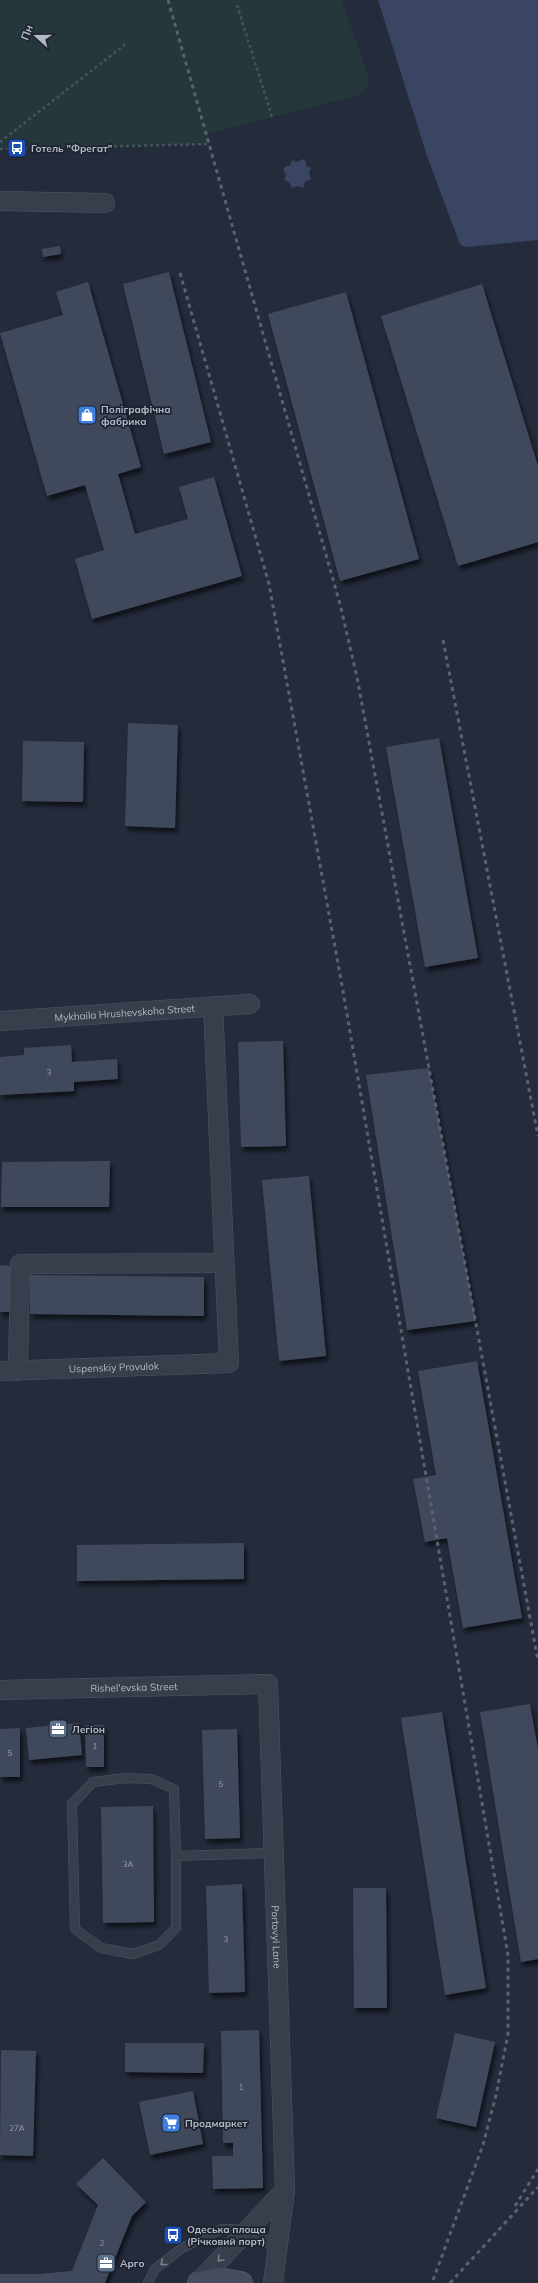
<svg xmlns="http://www.w3.org/2000/svg" width="538" height="2283" viewBox="0 0 538 2283" font-family="Mulish,sans-serif">
  <style>
    .green { fill: #26373c }
    .water { fill: #394562 }
    .building { fill: #41495b; filter: url(#shadow) }
    .lines { fill: none; stroke-linecap: round; stroke-linejoin: round }
    .lane-casing { stroke: #505664; stroke-width: 10 }
    .street-casing { stroke: #505664; stroke-width: 20 }
    .secondary-casing { stroke: #505664; stroke-width: 24 }
    .path { stroke: #44545a; stroke-width: 2.5; stroke-dasharray: 3 3; stroke-linecap: butt }
    .lane { stroke: #383e4c; stroke-width: 9 }
    .street { stroke: #383e4c; stroke-width: 19 }
    .secondary { stroke: #464c5e; stroke-width: 22 }
    .rail { stroke: #5a6172; stroke-width: 3; stroke-dasharray: 4 4; stroke-linecap: butt }
    .oneway { stroke: #7c8290 }
    .labels { text-anchor: middle; stroke-width: 3.5; stroke-linejoin: round; paint-order: stroke }
    .number-label { font-size: 8px; fill: #979dac }
    .poi-label { font-size: 10px; font-weight: bold; fill: #b4b9c7; stroke: #1d2330; text-anchor: start }
    .street-label { font-size: 10px; fill: #b4b9c7; stroke: #1d2330 }
  </style>
  <defs>
    <filter id="shadow"><feDropShadow dx="2.5" dy="4.5" stdDeviation="2" flood-color="#0009"/></filter>
  </defs>
  <rect width="100%" height="100%" fill="#242b3b"/>
  <!-- green -->
  <path class="green" d="M0 0H342L369 79 368 86 362 94 207 134 210 144 0 149Z"/>
  <!-- water -->
  <g class="water">
    <path d="M378 0H538V240L468 247 462 246 459 242 427 156Z"/>
    <path d="M303 159 306 162V166L311 168 309 173 311 179 305 182 303 188 298 186 292 188 289 182 284 180 286 175 283 170 286 166H290L292 160 297 162Z"/>
  </g>
  <!-- building -->
  <g class="building">
    <path d="M60 246 61 254 43 257 42 249Z"/>
    <path d="M169 272 211 442 164 454 123 284Z"/>
    <path d="M88 282 141 467 118 474 135 534 188 519 179 487 214 477 242 576 92 619 75 559 104 550 85 485 47 496 0 333 63 315 56 292Z"/>
    <path d="M482 284 538 466V542L458 566 381 316Z"/>
    <path d="M346 292 419 559 340 581 268 314Z"/>
    <path d="M128 723 178 725 175 828 125 826Z"/>
    <path d="M439 738 478 958 425 967 386 747Z"/>
    <path d="M23 741 84 742 83 802 22 801Z"/>
    <path d="M283 1041 286 1146 241 1147 238 1042Z"/>
    <path d="M71 1045 72 1062 117 1059 118 1079 74 1082V1091L0 1095V1057L24 1055V1048Z"/>
    <path d="M429 1068 476 1321 407 1330 366 1075Z"/>
    <path d="M110 1161 109 1207H1L2 1162Z"/>
    <path d="M309 1176 326 1356 279 1361 262 1180Z"/>
    <path d="M0 1265 13 1266 12 1312H0Z"/>
    <path d="M30 1275 204 1277V1316L30 1314Z"/>
    <path d="M477 1361 522 1618 463 1628 447 1538 425 1542 413 1479 436 1475 418 1371Z"/>
    <path d="M244 1543V1579L77 1581V1545Z"/>
    <path d="M530 1704 538 1750V1959L521 1962 480 1712Z"/>
    <path d="M442 1712 486 1988 445 1995 401 1718Z"/>
    <path d="M79 1723 82 1755 29 1760 26 1728Z"/>
    <path d="M85 1725H104V1767H86Z"/>
    <path d="M20 1728V1777H0V1729Z"/>
    <path d="M237 1729 240 1838 205 1839 202 1730Z"/>
    <path d="M153 1806 154 1922 103 1923 101 1807Z"/>
    <path d="M242 1884 245 1992 209 1993 206 1886Z"/>
    <path d="M353 1888H386L387 2008H354Z"/>
    <path d="M259 2030 263 2188 213 2189 212 2156H233V2143H223L221 2031Z"/>
    <path d="M455 2033 495 2042 476 2127 436 2118Z"/>
    <path d="M125 2043H204L203 2073 125 2072Z"/>
    <path d="M1 2050 36 2051 33 2156 0 2155Z"/>
    <path d="M193 2091 203 2144 150 2155 139 2102Z"/>
    <path d="M103 2158 146 2202 132 2216 105 2283H0V2274H39L72 2271 98 2205 76 2184Z"/>
  </g>
  <g class="lines">
    <!-- lane casing -->
    <g class="lane-casing">
      <g id="lane">
        <path d="M176 1856V1928L159 1945 133 1954 101 1948 75 1929 72 1804 93 1782 125 1778 151 1779 174 1789 176 1856 274 1853"/>
        <path d="M148 2283 155 2269 182 2248 222 2229 249 2230 262 2236 276 2252"/>
      </g>
    </g>
    <!-- street casing -->
    <g class="street-casing">
      <g id="street">
        <path d="M0 201 105 203"/>
        <path id="s1" d="M0 1021 250 1004"/>
        <path id="s2" d="M0 1371 229 1363 213 1006"/>
        <path d="M18 1371 20 1264 224 1263"/>
        <path id="s3" d="M0 1690 268 1684 285 2190 273 2283"/>
        <path d="M198 2283 285 2190"/>
      </g>
    </g>
    <!-- secondary casing -->
    <g class="secondary-casing">
      <path id="secondary" d="M199 2283 218 2279 241 2283"/>
    </g>
    <!-- path -->
    <g class="path">
      <path d="M237 5 272 117"/>
      <path d="M0 142 127 43"/>
      <path d="M0 149 210 144"/>
    </g>
    <!-- lane -->
    <use href="#lane" class="lane"/>
    <!-- street -->
    <use href="#street" class="street"/>
    <!-- secondary -->
    <use href="#secondary" class="secondary"/>
    <!-- rail -->
    <g class="rail">
      <path d="M168 0 340 604 357 677 538 1661"/>
      <path d="M180 273 269 584 343 991 508 1955V2034L496 2095 483 2145 432 2283"/>
      <path d="M443 640 538 1136"/>
      <path d="M515 2206 538 2169"/>
      <path d="M450 2283 538 2187"/>
    </g>
  </g>
  <!-- one-way arrows -->
  <defs><path id="oneway-chevron" d="M-2-3.5L2.5 0L-2 3.5" fill="none" stroke-width="1.6" stroke-linecap="round" stroke-linejoin="round"/></defs>
  <g class="oneway">
    <use href="#oneway-chevron" transform="translate(220 2259) rotate(134)"/>
    <use href="#oneway-chevron" transform="translate(163 2263) rotate(142)"/>
  </g>
  <!-- icons -->
  <defs>
    <g id="bus-square" transform="scale(1)"><rect x="-9" y="-9" width="18" height="18" rx="4" fill="#1a4fb4" stroke="#1d2330"/><path d="M-5-6H5V4H4V6H2V4H-2V6H-4V4H-5ZM-3.5-4V0h7V-4ZM-3.5 1.2v1.5H-2V1.2ZM2 1.2v1.5H3.5V1.2Z" fill="#fff"/></g>
    <g id="shop-square" transform="scale(1)"><rect x="-9" y="-9" width="18" height="18" rx="4" fill="#3f7fe0" stroke="#1d2330"/><path d="M-5-2.5h2.3a2.7 3.5 0 0 1 5.4 0H5L5.5 6h-11ZM-1.5-2.5h3a1.5 2.3 0 0 0-3 0Z" fill="#fff"/></g>
    <g id="office-square" transform="scale(1)"><rect x="-9" y="-9" width="18" height="18" rx="4" fill="#5c6f8a" stroke="#1d2330"/><path d="M-6-3h4V-5.5h4V-3h4V5H-6ZM-1-4.5V-3h2v-1.5ZM-6 0V1H6V0Z" fill="#fff"/></g>
    <g id="supermarket-square" transform="scale(1)"><rect x="-9" y="-9" width="18" height="18" rx="4" fill="#3f7fe0" stroke="#1d2330"/><path d="M-6-5.5h2.5l.6 2H6L4.5 2H-2.5L-4.4-4H-6ZM-1.5 3.2a1.3 1.3 0 1 0 .1 0ZM3 3.2a1.3 1.3 0 1 0 .1 0Z" fill="#fff"/></g>
  </defs>
  <g fill-rule="evenodd">
    <use href="#bus-square" x="17" y="148"/>
    <use href="#shop-square" x="87" y="415"/>
    <use href="#office-square" x="58" y="1729"/>
    <use href="#supermarket-square" x="171" y="2123"/>
    <use href="#bus-square" x="173" y="2235"/>
    <use href="#office-square" x="106" y="2263"/>
  </g>
  <g class="labels">
    <!-- number labels -->
    <g class="number-label">
      <text x="49" y="1075">3</text>
      <text x="95" y="1749">1</text>
      <text x="10" y="1756">5</text>
      <text x="221" y="1787">5</text>
      <text x="128" y="1867">3А</text>
      <text x="226" y="1942">3</text>
      <text x="241" y="2090">1</text>
      <text x="17" y="2131">27А</text>
      <text x="102" y="2246">2</text>
    </g>
    <!-- poi labels -->
    <g class="poi-label">
      <text x="31" y="152">Готель "Фрегат"</text>
      <text x="101" y="413">Поліграфічна<tspan x="101" dy="12">фабрика</tspan></text>
      <text x="72" y="1733">Легіон</text>
      <text x="185" y="2127">Продмаркет</text>
      <text x="187" y="2233">Одеська площа<tspan x="187" dy="12">(Річковий порт)</tspan></text>
      <text x="120" y="2267">Арго</text>
    </g>
    <!-- street labels -->
    <g class="street-label">
      <text dy="4" stroke="none"><textPath href="#s1" startOffset="125">Mykhaila Hrushevskoho Street</textPath></text>
      <text dy="4" stroke="none"><textPath href="#s2" startOffset="114">Uspenskiy Provulok</textPath></text>
      <text dy="4" stroke="none"><textPath href="#s3" startOffset="134">Rishel'evska Street</textPath></text>
      <text dy="4" stroke="none"><textPath href="#s3" startOffset="521">Portovyi Lane</textPath></text>
    </g>
  </g>
  <!-- north arrow -->
  <g transform="translate(36 36) rotate(291)" stroke="#1d2330" stroke-width="3" paint-order="stroke">
  <path d="M0-3L7 15L0 10L-7 15Z" fill="#b4b9c7"/>
  <text y="-6" font-size="11" font-weight="bold" text-anchor="middle" fill="#b4b9c7">Пн</text>
  </g>
</svg>
